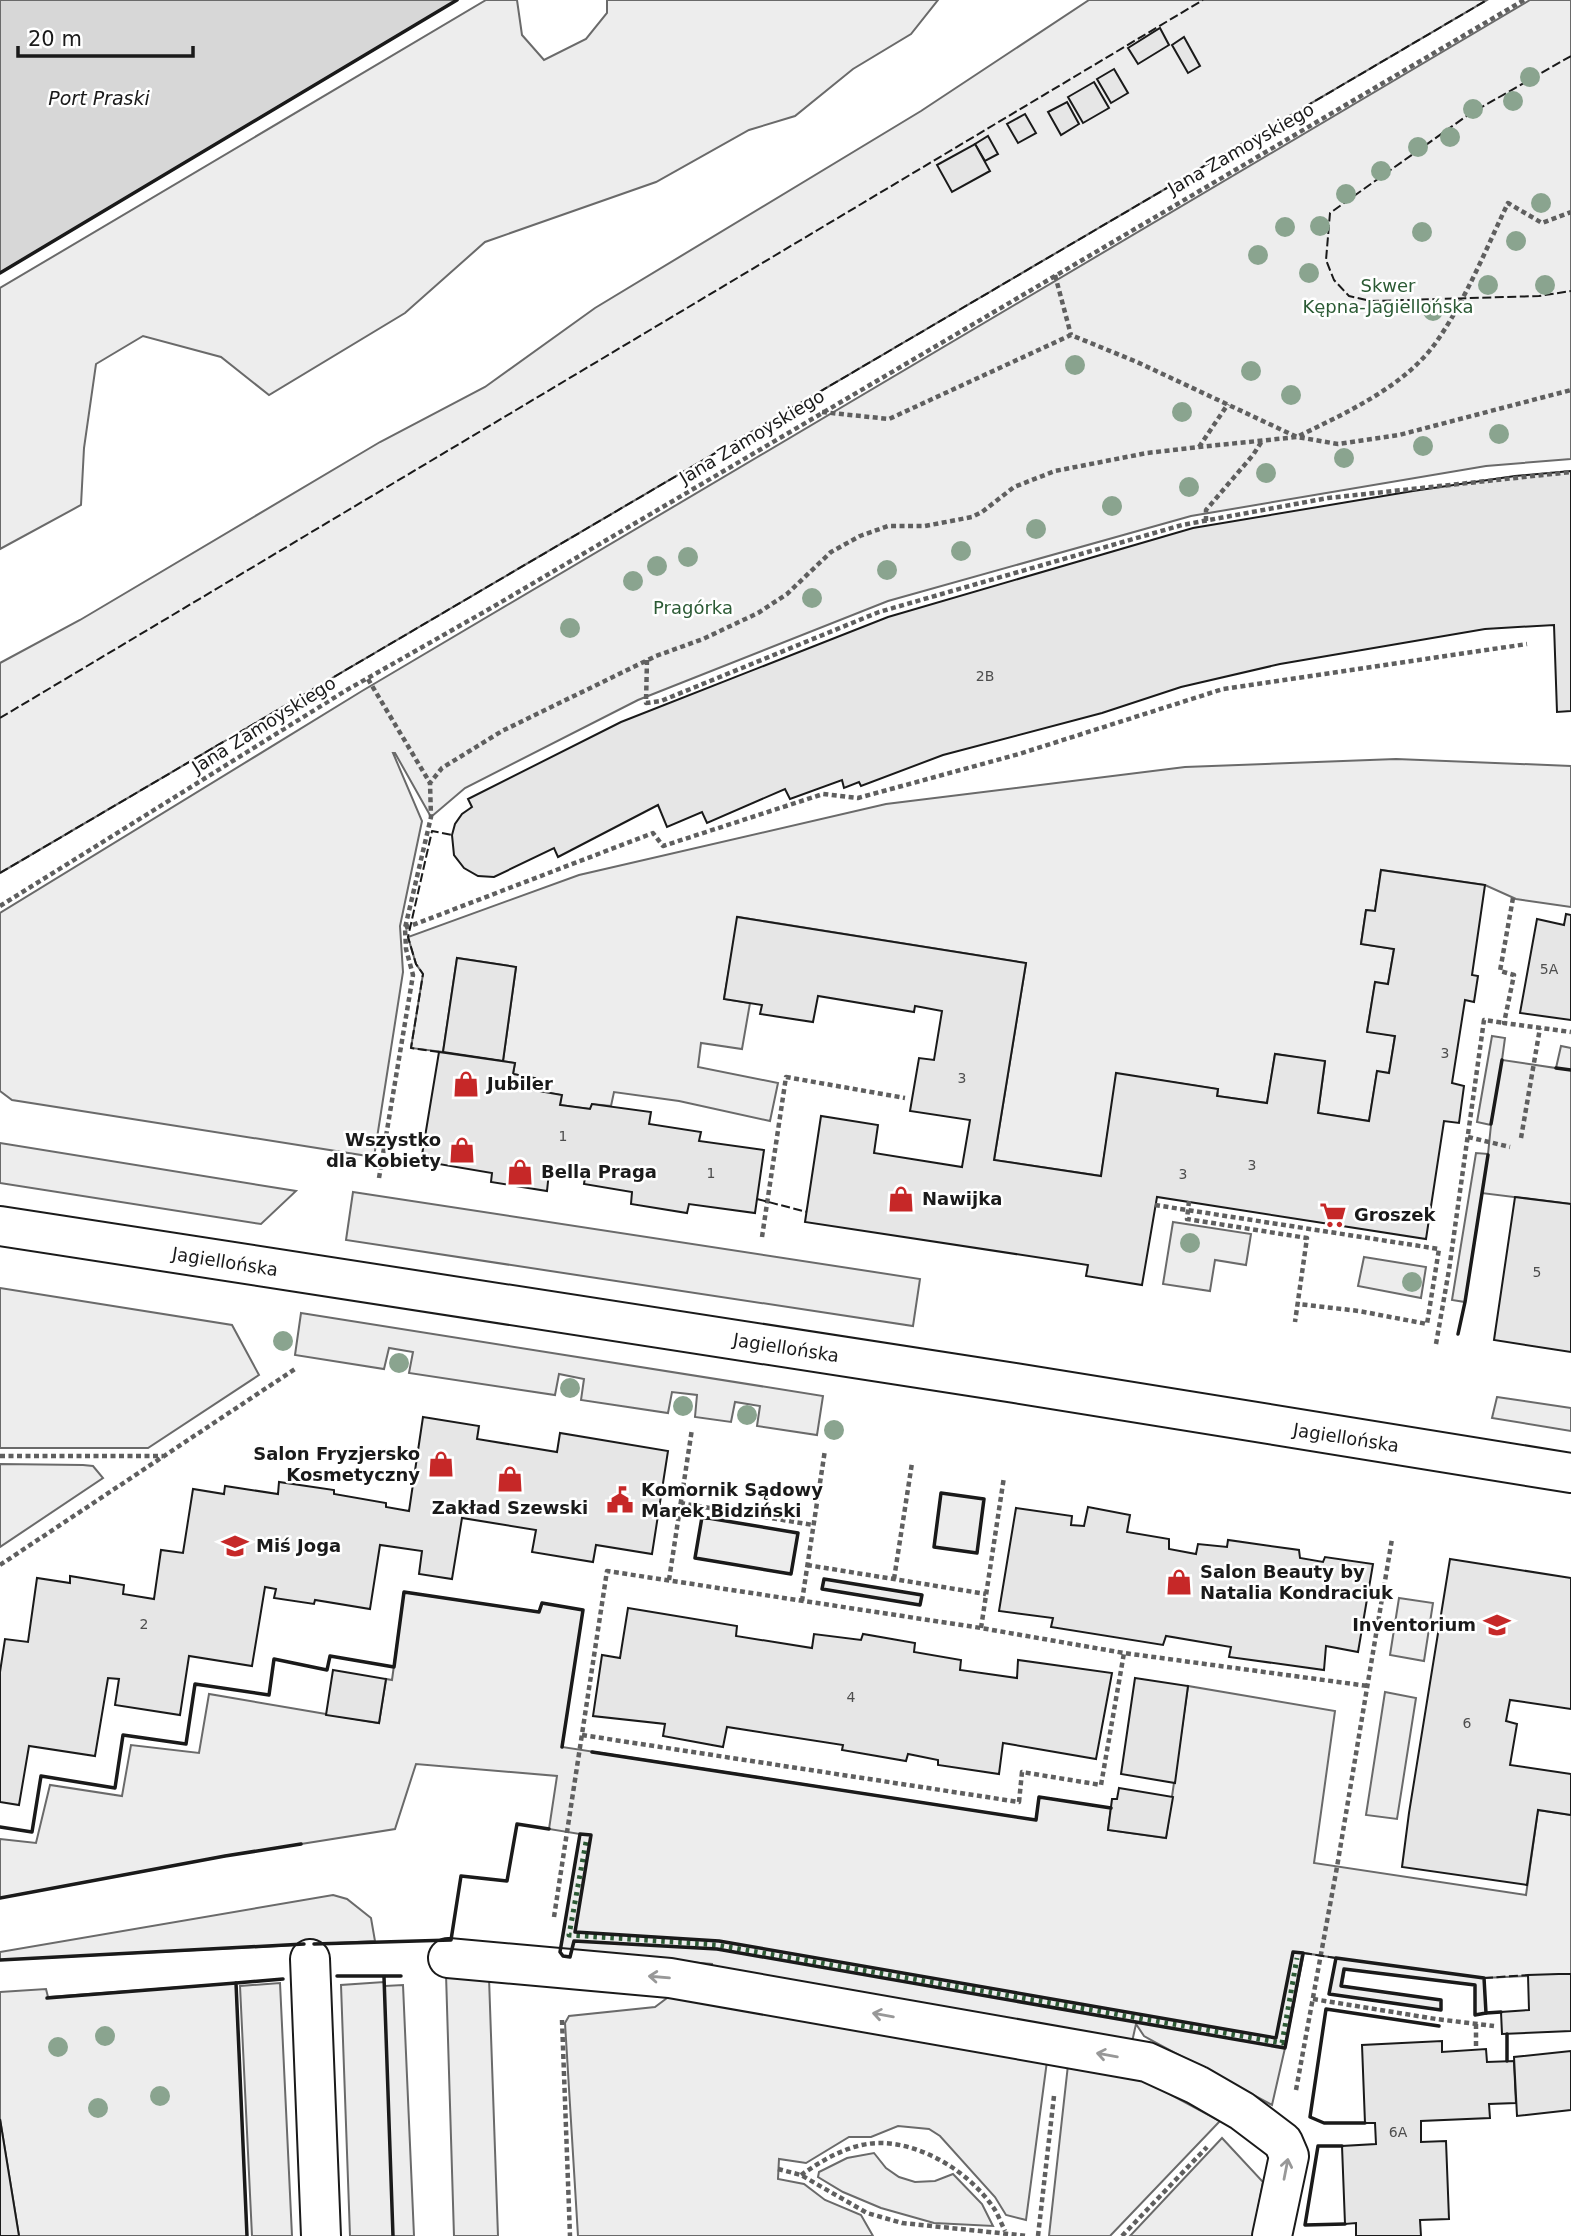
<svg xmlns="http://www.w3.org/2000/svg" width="1571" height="2236" viewBox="0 0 1571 2236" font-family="'DejaVu Sans',sans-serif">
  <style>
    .built { fill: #ededed; stroke: #6a6a6a; stroke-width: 2 }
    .water { fill: #d7d7d7; stroke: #6a6a6a; stroke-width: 2 }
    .building { fill: #e6e6e6; stroke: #1a1a1a; stroke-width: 2 }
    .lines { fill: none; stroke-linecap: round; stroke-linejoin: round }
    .street-casing { stroke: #1a1a1a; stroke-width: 42 }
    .secondary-casing { stroke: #1a1a1a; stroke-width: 42 }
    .path { stroke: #5f5f5f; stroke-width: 4.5; stroke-dasharray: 5 3.5; stroke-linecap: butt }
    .street { stroke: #fff; stroke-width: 38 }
    .secondary { stroke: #fff; stroke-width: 38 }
    .hedge { stroke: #2b5a34; stroke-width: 5; stroke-dasharray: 3.5 5; stroke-linecap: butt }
    .fence { stroke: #1a1a1a; stroke-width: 2; stroke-dasharray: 9 3.5; stroke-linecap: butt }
    .wall { stroke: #1a1a1a; stroke-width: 3.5 }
    .tree { fill: #8aa48f }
    .oneway { stroke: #989898 }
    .labels { text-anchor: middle; stroke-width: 5; stroke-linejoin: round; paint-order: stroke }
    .number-label { font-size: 14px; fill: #4d4d4d }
    .street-label { font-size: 18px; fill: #1a1a1a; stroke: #fff }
    .park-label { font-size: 18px; fill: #2b5a34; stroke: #fff }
    .poi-label { font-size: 18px; font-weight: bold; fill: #1a1a1a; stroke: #fff; text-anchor: start }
    .water-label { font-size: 19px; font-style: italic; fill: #1a1a1a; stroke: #fff }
  </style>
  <rect width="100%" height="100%" fill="#fff"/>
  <!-- built -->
  <g class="built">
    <path d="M486 0H517L522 35 544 60 586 39 607 13V0H938L911 34 853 69 795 116 749 130 656 182 485 242 405 313 269 395 221 357 143 336 96 364 84 448 81 505 0 549V288Z"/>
    <path d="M1089 0H1487L0 873V663L80 620 380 442 485 387 595 308 921 111Z"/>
    <path d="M1530 0H1571V459L1486 466 1191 516 888 601 638 700 465 788 431 817 395 753H393L422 821 400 926 403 972 374 1157 12 1100 0 1091V913L362 691Z"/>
    <path d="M1396 759 1571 766V907L1516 899 1485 885 1381 870 1375 911 1366 910 1361 944 1394 949 1388 984 1375 983 1367 1031 1395 1036 1389 1073 1377 1072 1369 1121 1318 1113 1325 1062 1275 1054 1267 1103 1217 1096 1218 1089 1117 1074 1101 1176 994 1160 1026 963 738 917 724 999 750 1003 742 1049 701 1043 698 1067 778 1083 770 1121 679 1101 614 1092 611 1106 592 1104 590 1109 560 1105 561 1095 533 1090 534 1078 513 1074 515 1063 503 1061 516 967 457 958 443 1052 411 1048 423 974 416 964 408 937 579 875 886 804 1185 767Z"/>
    <path d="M1492 1036 1505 1038 1502 1060 1556 1068 1561 1046 1571 1048V1204L1482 1193 1465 1302 1452 1300 1476 1153 1488 1154 1491 1125 1477 1122Z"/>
    <path d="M0 1143 296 1191 261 1224 0 1183Z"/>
    <path d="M353 1192 920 1279 913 1326 346 1240Z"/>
    <path d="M1173 1222 1251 1234 1246 1265 1215 1260 1210 1291 1163 1284Z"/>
    <path d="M1364 1257 1426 1267 1421 1298 1358 1286Z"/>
    <path d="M0 1288 232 1325 259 1375 148 1448H0Z"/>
    <path d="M301 1313 823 1396 817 1435 757 1426 760 1406 735 1402 731 1422 695 1417 697 1395 672 1392 668 1413 581 1400 584 1379 559 1374 555 1395 409 1373 413 1352 389 1348 384 1369 295 1355Z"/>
    <path d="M1497 1397 1571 1408V1431L1492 1418Z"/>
    <path d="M0 1464 83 1465 93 1466 103 1478 0 1547Z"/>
    <path d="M941 1493 984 1499 977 1553 934 1547Z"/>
    <path d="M702 1517 798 1533 791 1574 695 1558Z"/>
    <path d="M824 1579 922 1595 920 1605 822 1589Z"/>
    <path d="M404 1592 539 1612 542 1603 583 1610 562 1747 1036 1820 1039 1797 1111 1808 1108 1830 1166 1838 1188 1686 1335 1711 1314 1863 1526 1895 1538 1810 1571 1815V1974L1484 1978 1486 2013 1475 2015V1985L1345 1969 1342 1986 1441 2000V2010L1329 1994 1336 1958 1304 1953 1285 2048 1272 2105 1160 2045 1144 2036 1136 2024 1132 2042 713 1971 712 1964 560 1952 580 1834 549 1829 557 1776 416 1764 395 1829 225 1856 0 1898V1839L36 1843 50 1785 122 1796 131 1745 199 1753 209 1694 379 1723 386 1679 392 1680Z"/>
    <path d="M1399 1598 1433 1603 1424 1661 1390 1655Z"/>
    <path d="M1385 1692 1416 1698 1397 1819 1366 1815Z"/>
    <path d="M333 1895 347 1899 371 1918 375 1941 0 1960V1952Z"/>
    <path d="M446 1974 489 1978 498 2236H454Z"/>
    <path d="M384 1982 385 1986 403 1985 414 2236H350L341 1985Z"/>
    <path d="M236 1983 247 2236H19L0 2119V1992L46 1989 48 1997Z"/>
    <path d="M280 1983 292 2236H252L240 1986Z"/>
    <path d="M671 1995 1047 2061 1026 2220 1006 2215 995 2197 940 2136 929 2129 898 2126 871 2137H849L806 2163 779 2159 778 2179 804 2184 825 2200 861 2215 873 2236H578L565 2023 569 2016 655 2007Z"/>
    <path d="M1068 2065 1136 2076 1220 2121 1110 2236H1049Z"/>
    <path d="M1222 2138 1263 2182 1253 2236H1130Z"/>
    <path d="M874 2153 886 2168 899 2177 915 2182 935 2181 953 2174 982 2204 993 2226 934 2223 881 2208 843 2192 818 2177 819 2172 847 2158Z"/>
  </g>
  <!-- water -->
  <path class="water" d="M0 0H457L0 273Z"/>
  <!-- building -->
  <g class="building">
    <path d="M1160 28 1169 45 1138 64 1128 48Z"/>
    <path d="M1184 37 1200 66 1188 73 1172 45Z"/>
    <path d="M1114 69 1128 93 1111 103 1097 79Z"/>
    <path d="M1094 82 1109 108 1083 123 1068 97Z"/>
    <path d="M1067 102 1079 124 1061 135 1048 112Z"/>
    <path d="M1025 114 1036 133 1018 143 1007 124Z"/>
    <path d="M988 136 998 154 985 161 975 144Z"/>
    <path d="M975 144 990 171 952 192 937 165Z"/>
    <path d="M1571 471V711L1557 712 1554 625 1485 629 1280 664 1181 687 1102 713 943 755 861 786 859 782 844 788 842 780 790 799 785 789 707 823 702 812 667 827 658 805 558 857 554 848 494 877 478 876 464 868 454 855 452 835 455 824 462 814 472 807 468 799 621 722 888 617 1193 528 1413 491 1515 476Z"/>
    <path d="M1381 870 1485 885 1472 975 1478 976 1474 1002 1465 1000 1452 1083 1464 1086 1459 1123 1444 1121 1426 1239 1157 1197 1142 1285 1086 1276 1088 1265 805 1222 821 1116 878 1125 874 1153 962 1167 970 1120 910 1111 919 1058 934 1060 942 1011 915 1006 914 1012 818 996 813 1022 760 1014 762 1005 724 999 737 917 1026 963 994 1160 1101 1176 1116 1073 1218 1089 1217 1096 1267 1103 1275 1054 1325 1061 1318 1113 1369 1121 1377 1071 1389 1073 1395 1036 1367 1032 1375 982 1388 984 1394 949 1361 944 1366 910 1375 911Z"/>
    <path d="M1566 914 1571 915V1020L1520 1013 1537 919 1564 925Z"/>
    <path d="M457 958 516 967 503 1061 443 1052Z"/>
    <path d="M439 1052 515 1063 513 1074 535 1078 533 1090 562 1095 560 1105 590 1109 592 1104 651 1112 649 1124 701 1132 699 1141 764 1150 755 1213 689 1204 687 1213 631 1204 632 1192 584 1184 585 1177 549 1172 547 1191 491 1182 492 1173 421 1161Z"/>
    <path d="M1515 1197 1571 1204V1352L1494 1340Z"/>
    <path d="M423 1417 479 1426 477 1439 557 1452 560 1433 668 1451 652 1554 596 1545 593 1562 532 1552 536 1530 462 1518 452 1579 419 1574 422 1551 380 1545 370 1609 315 1600 314 1604 274 1598 276 1589 265 1587 252 1666 189 1656 180 1715 115 1705 119 1679 108 1678 95 1756 29 1746 19 1805 0 1802V1672L5 1639 28 1642 37 1578 70 1583V1576L124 1585 123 1594 154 1599 161 1550 183 1553 193 1489 224 1494 225 1486 278 1494 279 1482 334 1490V1494L386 1503V1507L409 1511Z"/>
    <path d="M1088 1507 1130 1515 1127 1532 1169 1539V1549L1196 1554 1198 1544 1227 1547 1228 1540 1299 1550 1300 1558 1323 1562 1325 1557 1373 1564 1358 1652 1326 1646 1324 1670 1229 1657 1231 1647 1166 1636 1163 1645 1051 1627 1053 1618 999 1611 1016 1508 1072 1516 1071 1525 1084 1526Z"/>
    <path d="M1450 1559 1571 1578V1709L1510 1700 1506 1721 1517 1724 1510 1765 1571 1774V1815L1538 1810 1527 1885 1402 1867 1409 1813Z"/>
    <path d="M628 1608 737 1626 736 1636 812 1648 814 1634 861 1640 863 1634 915 1643 914 1652 961 1660 960 1670 1017 1678 1018 1660 1112 1673 1096 1759 1003 1743 999 1774 938 1765V1760L908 1754 906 1761 842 1750 843 1745 727 1727 723 1747 663 1736 665 1724 593 1716 602 1655 620 1658Z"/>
    <path d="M333 1670 386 1679 379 1723 326 1715Z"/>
    <path d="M1135 1678 1188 1686 1175 1783 1121 1774Z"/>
    <path d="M1119 1788 1173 1797 1166 1838 1108 1830 1112 1799H1117Z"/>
    <path d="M1559 1974H1571V2031L1502 2034 1501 2012 1529 2010 1528 1975Z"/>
    <path d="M1442 2041V2052L1486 2049 1487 2062 1514 2061 1516 2103 1489 2104 1490 2118 1421 2121V2142L1446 2141 1449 2219 1420 2220 1421 2236H1356V2223L1345 2224 1342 2146 1376 2144 1375 2123H1365L1362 2045Z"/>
    <path d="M1571 2051V2110L1517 2116 1514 2057Z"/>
    <path d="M0 2119 19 2236H0Z"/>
  </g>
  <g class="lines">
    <!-- street casing -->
    <g class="street-casing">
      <g id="street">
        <path d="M448 1958 670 1978 1147 2062 1197 2085 1242 2111 1283 2142 1289 2156 1272 2236"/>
        <path d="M310 1959 321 2236"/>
      </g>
    </g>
    <!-- secondary casing -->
    <g class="secondary-casing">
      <path id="secondary" d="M0 1226 1015 1383 1571 1473"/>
    </g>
    <!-- path -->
    <g class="path">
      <path d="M1055 275 1071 335"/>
      <path d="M822 412 889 419 1071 335 1137 362 1297 437C1345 413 1405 387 1437 341 1466 299 1486 249 1508 203L1542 223 1571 212"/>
      <path d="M1199 447 1228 404"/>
      <path d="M1206 521V510L1253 455 1262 441"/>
      <path d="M647 660 646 703 661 701 879 612 1182 525 1328 498 1571 472"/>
      <path d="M368 679 430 783"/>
      <path d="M1513 898 1500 971 1514 975 1504 1023 1571 1032"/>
      <path d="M0 906 345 691 491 608 1524 0"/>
      <path d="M405 928 653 833 663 846 823 794 858 798 1019 754 1223 689 1527 644"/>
      <path d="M1468 1137 1510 1147"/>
      <path d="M1521 1138 1540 1028"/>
      <path d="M379 1178 413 975 406 949 405 928 431 817 430 783 442 768 502 731 656 656 703 639 758 613 787 594 831 552 860 536 888 526H925L972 517 982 512 1014 487 1055 471 1147 453 1199 447 1297 437 1338 444 1399 435 1571 390"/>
      <path d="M1189 1201 1187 1219 1307 1238 1295 1322"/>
      <path d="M1155 1205 1439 1249 1427 1324 1359 1311 1298 1304"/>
      <path d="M762 1237 786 1077 905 1098"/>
      <path d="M1436 1344 1449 1270 1484 1020 1504 1023"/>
      <path d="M0 1456H163"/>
      <path d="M680 1503 813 1525"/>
      <path d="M0 1565 295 1369"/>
      <path d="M807 1565 986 1594"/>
      <path d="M894 1579 912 1463"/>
      <path d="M669 1580 692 1429"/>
      <path d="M802 1601 825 1450"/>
      <path d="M981 1628 1004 1477"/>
      <path d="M582 1735 1019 1802 1022 1772 1101 1785 1124 1653"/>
      <path d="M554 1917 607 1571 981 1628 1124 1653 1368 1686"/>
      <path d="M1313 1999 1436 2019 1494 2026"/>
      <path d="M562 2020 570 2236"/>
      <path d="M1476 2024V2046"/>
      <path d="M1296 2090 1337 1867 1392 1539"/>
      <path d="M778 2169 801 2175 867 2213 902 2223 1028 2236"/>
      <path d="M801 2175C824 2159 851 2143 880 2143 922 2143 969 2172 993 2207 998 2214 1001 2223 1005 2231"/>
      <path d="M1038 2236 1054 2096"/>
      <path d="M1122 2236 1207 2147"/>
    </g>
    <!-- street -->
    <use href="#street" class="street"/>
    <!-- secondary -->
    <use href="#secondary" class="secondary"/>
    <!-- hedge -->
    <path class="hedge" d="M586 1842 569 1935 717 1945 1282 2043 1297 1958"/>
    <!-- fence -->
    <g class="fence">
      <path d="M1571 56 1468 115 1330 213 1326 260 1334 280 1349 296 1371 301 1539 296 1571 291"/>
      <path d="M0 718 1203 0"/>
      <path d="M0 873 1487 0"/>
      <path d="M439 1052 411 1048 423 974 416 964 408 937 432 831 452 835"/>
      <path d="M757 1199 807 1212"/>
      <path d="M1303 1953 1336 1958"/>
      <path d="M1484 1978 1528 1975"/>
    </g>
    <!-- wall -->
    <g class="wall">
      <path d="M0 273 457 0"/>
      <path d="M1556 1068 1571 1070"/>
      <path d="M1491 1124 1502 1060"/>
      <path d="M1458 1334 1465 1302 1488 1155"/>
      <path d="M941 1493 984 1499 977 1553 934 1547Z"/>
      <path d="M702 1517 798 1533 791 1574 695 1558Z"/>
      <path d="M824 1579 922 1595 920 1605 822 1589Z"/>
      <path d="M592 1752 1036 1820 1039 1797 1111 1808"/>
      <path d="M0 1827 32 1832 41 1776 115 1788 123 1735 186 1744 195 1684 269 1695 274 1659 327 1670 330 1656 394 1667 404 1592 539 1612 542 1603 583 1610 562 1747"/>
      <path d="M580 1834 591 1835 575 1932 719 1941 1276 2038 1293 1952 1303 1953 1285 2048 717 1949 574 1941 570 1957 563 1956 560 1952Z"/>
      <path d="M0 1898 225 1856 301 1844"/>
      <path d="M314 1944 451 1940 461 1876 507 1881 517 1824 549 1829"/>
      <path d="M1336 1958 1484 1978 1486 2013 1475 2015V1985L1344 1969 1341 1986 1441 2000V2010L1329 1994Z"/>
      <path d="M0 1960 304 1944"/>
      <path d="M337 1976H401"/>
      <path d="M384 1977 393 2236"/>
      <path d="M47 1998 236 1983"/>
      <path d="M1486 2013 1501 2012"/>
      <path d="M1507 2061V2034"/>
      <path d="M1365 2123H1324L1310 2117 1326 2009 1439 2026"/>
      <path d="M1342 2146H1318L1305 2225 1345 2224"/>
      <path d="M247 2236 236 1983 283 1979"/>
    </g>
  </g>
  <!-- trees -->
  <g class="tree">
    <circle cx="1530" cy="77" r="10"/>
    <circle cx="1513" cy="101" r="10"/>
    <circle cx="1473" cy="109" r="10"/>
    <circle cx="1450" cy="137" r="10"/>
    <circle cx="1418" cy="147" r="10"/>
    <circle cx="1381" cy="171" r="10"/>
    <circle cx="1346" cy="194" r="10"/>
    <circle cx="1541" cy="203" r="10"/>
    <circle cx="1320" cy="226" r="10"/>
    <circle cx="1285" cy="227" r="10"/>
    <circle cx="1422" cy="232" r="10"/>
    <circle cx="1516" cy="241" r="10"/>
    <circle cx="1258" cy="255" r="10"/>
    <circle cx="1309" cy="273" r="10"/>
    <circle cx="1488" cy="285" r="10"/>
    <circle cx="1545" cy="285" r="10"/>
    <circle cx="1433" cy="311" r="10"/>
    <circle cx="1075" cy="365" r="10"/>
    <circle cx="1251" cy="371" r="10"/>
    <circle cx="1291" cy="395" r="10"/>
    <circle cx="1182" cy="412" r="10"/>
    <circle cx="1499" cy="434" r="10"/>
    <circle cx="1423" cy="446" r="10"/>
    <circle cx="1344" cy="458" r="10"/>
    <circle cx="1266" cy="473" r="10"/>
    <circle cx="1189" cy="487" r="10"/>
    <circle cx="1112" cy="506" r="10"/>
    <circle cx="1036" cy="529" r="10"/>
    <circle cx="961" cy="551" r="10"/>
    <circle cx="688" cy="557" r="10"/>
    <circle cx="657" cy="566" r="10"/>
    <circle cx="887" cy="570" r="10"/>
    <circle cx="633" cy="581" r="10"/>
    <circle cx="812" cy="598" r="10"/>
    <circle cx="570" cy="628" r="10"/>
    <circle cx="1190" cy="1243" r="10"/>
    <circle cx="1412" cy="1282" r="10"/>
    <circle cx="283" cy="1341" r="10"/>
    <circle cx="399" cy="1363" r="10"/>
    <circle cx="570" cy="1388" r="10"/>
    <circle cx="683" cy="1406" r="10"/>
    <circle cx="747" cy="1415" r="10"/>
    <circle cx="834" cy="1430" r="10"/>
    <circle cx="105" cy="2036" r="10"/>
    <circle cx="58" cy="2047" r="10"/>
    <circle cx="160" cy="2096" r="10"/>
    <circle cx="98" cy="2108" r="10"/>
  </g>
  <!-- one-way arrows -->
  <defs><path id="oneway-shaft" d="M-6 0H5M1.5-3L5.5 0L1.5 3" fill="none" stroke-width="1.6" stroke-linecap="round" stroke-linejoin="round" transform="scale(1.75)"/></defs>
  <g class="oneway">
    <use href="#oneway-shaft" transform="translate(659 1977) rotate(-175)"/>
    <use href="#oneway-shaft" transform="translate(883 2015) rotate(-170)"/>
    <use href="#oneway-shaft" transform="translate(1107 2055) rotate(-170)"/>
    <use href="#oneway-shaft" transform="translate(1286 2169) rotate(-79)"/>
  </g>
  <!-- icons -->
  <defs>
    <g id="shop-bare" transform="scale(2.1)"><path d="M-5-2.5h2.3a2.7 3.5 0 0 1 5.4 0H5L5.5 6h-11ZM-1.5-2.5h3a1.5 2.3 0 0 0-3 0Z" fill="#c62828" stroke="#fff" stroke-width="2.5" paint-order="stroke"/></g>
    <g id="supermarket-bare" transform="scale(2.1)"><path d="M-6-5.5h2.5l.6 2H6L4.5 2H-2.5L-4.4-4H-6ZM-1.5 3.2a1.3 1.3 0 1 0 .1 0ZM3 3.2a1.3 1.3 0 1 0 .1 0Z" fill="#c62828" stroke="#fff" stroke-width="2.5" paint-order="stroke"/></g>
    <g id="civic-bare" transform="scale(2.1)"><path d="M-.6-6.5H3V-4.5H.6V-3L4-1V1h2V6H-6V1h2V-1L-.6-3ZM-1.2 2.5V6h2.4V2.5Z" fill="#c62828" stroke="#fff" stroke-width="2.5" paint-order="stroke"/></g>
    <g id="school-bare" transform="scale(2.1)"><path d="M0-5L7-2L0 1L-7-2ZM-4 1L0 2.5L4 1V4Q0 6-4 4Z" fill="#c62828" stroke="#fff" stroke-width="2.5" paint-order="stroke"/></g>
  </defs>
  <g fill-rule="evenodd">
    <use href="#shop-bare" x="466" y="1084"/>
    <use href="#shop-bare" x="462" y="1150"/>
    <use href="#shop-bare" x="520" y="1172"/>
    <use href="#shop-bare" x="901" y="1199"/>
    <use href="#supermarket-bare" x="1333" y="1215"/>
    <use href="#shop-bare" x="441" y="1464"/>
    <use href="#shop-bare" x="510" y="1479"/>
    <use href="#civic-bare" x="620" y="1500"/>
    <use href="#school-bare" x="235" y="1546"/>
    <use href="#shop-bare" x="1179" y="1582"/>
    <use href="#school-bare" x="1497" y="1625"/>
  </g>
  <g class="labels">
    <!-- number labels -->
    <g class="number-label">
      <text x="985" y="681">2B</text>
      <text x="1549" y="974">5A</text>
      <text x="1445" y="1058">3</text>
      <text x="962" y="1083">3</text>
      <text x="563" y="1141">1</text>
      <text x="1252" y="1170">3</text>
      <text x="711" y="1178">1</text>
      <text x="1183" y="1179">3</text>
      <text x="1537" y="1277">5</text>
      <text x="144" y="1629">2</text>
      <text x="851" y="1702">4</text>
      <text x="1467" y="1728">6</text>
      <text x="1398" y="2137">6A</text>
    </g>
    <!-- street labels -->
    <g class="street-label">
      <text transform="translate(1241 149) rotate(-30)" y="6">Jana Zamoyskiego</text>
      <text transform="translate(752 437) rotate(-31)" y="6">Jana Zamoyskiego</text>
      <text transform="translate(264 725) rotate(-32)" y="6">Jana Zamoyskiego</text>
      <text transform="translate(225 1262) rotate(9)" y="6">Jagiellońska</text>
      <text transform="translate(786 1348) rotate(9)" y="6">Jagiellońska</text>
      <text transform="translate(1346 1438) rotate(9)" y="6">Jagiellońska</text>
    </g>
    <!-- park labels -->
    <g class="park-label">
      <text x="1388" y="292">Skwer<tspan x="1388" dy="21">Kępna-Jagiellońska</tspan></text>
      <text x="693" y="614">Pragórka</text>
    </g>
    <!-- poi labels -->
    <g class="poi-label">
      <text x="487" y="1090">Jubiler</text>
      <text x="441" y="1146" text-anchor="end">Wszystko<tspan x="441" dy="21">dla Kobiety</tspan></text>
      <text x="541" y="1178">Bella Praga</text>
      <text x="922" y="1205">Nawijka</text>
      <text x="1354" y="1221">Groszek</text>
      <text x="420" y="1460" text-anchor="end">Salon Fryzjersko<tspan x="420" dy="21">Kosmetyczny</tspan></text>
      <text x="641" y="1496">Komornik Sądowy<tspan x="641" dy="21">Marek Bidziński</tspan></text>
      <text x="510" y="1514" text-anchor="middle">Zakład Szewski</text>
      <text x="256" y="1552">Miś Joga</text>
      <text x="1200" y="1578">Salon Beauty by<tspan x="1200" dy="21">Natalia Kondraciuk</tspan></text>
      <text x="1476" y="1631" text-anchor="end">Inventorium</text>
    </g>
    <!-- water labels -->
    <g class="water-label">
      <text x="99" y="105">Port Praski</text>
    </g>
  </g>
  <!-- scale -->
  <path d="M18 46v10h175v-10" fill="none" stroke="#1a1a1a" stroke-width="3.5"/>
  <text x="28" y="46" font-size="21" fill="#1a1a1a" stroke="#ffffff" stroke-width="5" paint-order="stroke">20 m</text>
</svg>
